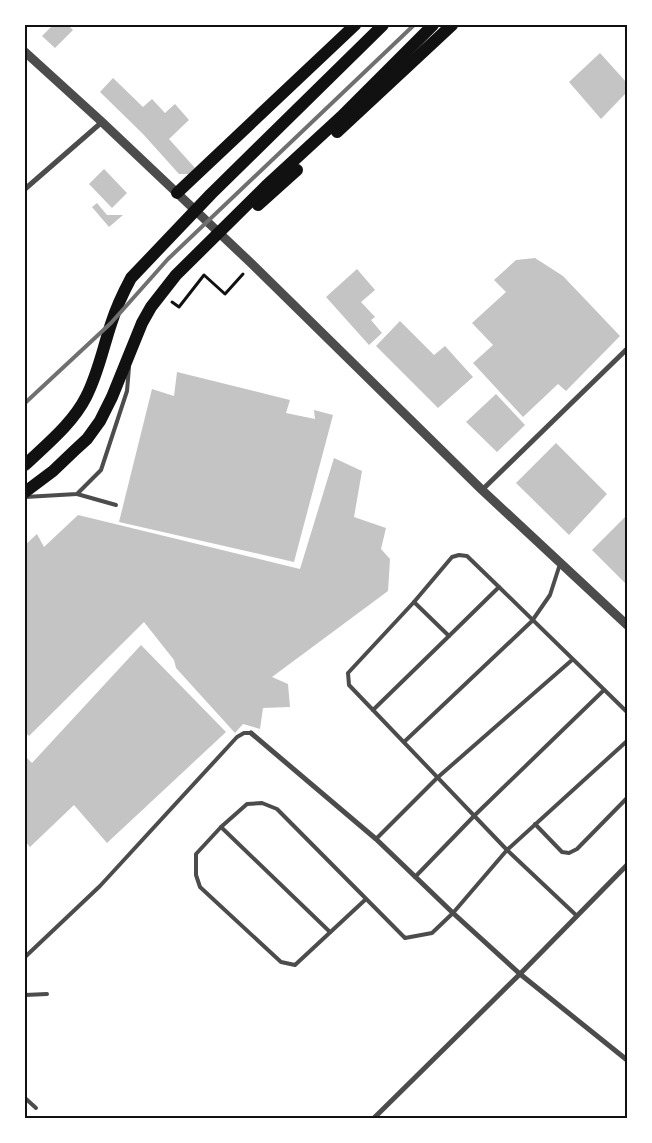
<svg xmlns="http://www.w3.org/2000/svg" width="652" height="1143" viewBox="0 0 652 1143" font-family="Figtree,sans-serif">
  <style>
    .building { fill: #c4c4c4 }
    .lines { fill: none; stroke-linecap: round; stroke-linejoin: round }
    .path { stroke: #111; stroke-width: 3 }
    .service { stroke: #4c4c4c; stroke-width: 4 }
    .minor { stroke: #4c4c4c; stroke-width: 5 }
    .tertiary { stroke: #4c4c4c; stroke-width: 9 }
    .primary { stroke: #111; stroke-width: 12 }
    .rail { stroke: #707070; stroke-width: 4 }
    .neatline { fill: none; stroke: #111; stroke-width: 2 }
  </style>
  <rect width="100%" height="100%" fill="#fff"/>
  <!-- building -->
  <g class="building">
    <path d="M53 25H68L73 30 55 48 42 36Z"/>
    <path d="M600 53 627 83V92L601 119 569 82Z"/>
    <path d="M113 78 143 107 152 99 165 113 175 104 189 120 169 139 195 168 189 174H179L143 134 100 92Z"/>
    <path d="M104 169 127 193 112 208 89 184Z"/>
    <path d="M97 203 107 215H123L109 227 92 207Z"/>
    <path d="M535 258 563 276 620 336 566 391 558 384 523 417 473 363 493 345 472 323 506 292 494 280 516 260Z"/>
    <path d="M357 269 375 290 361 302 375 317 371 320 382 333 369 345 326 297Z"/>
    <path d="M400 321 434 355 445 346 473 377 438 408 376 346Z"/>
    <path d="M177 372 290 400 286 413 315 419 314 410 333 415 294 562 119 522 152 389 174 396Z"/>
    <path d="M496 394 525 425 497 452 466 422Z"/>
    <path d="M556 443 607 494 569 535 516 483Z"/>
    <path d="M334 458 362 471 354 517 386 528 381 549 390 559 388 591 272 677 288 684 290 707 263 708 260 729 243 724 235 733 176 668 174 660 144 622 29 736 25 732V545L37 534 44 547 78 515 300 569Z"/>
    <path d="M627 515V585L592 550Z"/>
    <path d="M141 645 226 732 107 843 74 805 30 847 25 841V756L32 763Z"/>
  </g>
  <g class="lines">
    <!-- path -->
    <path class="path" d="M172 302 179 307 204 275 225 294 243 274"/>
    <!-- service -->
    <g class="service">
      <path d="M77 494 116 505"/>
      <path d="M25 497 77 494 101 470 127 391 129 367"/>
      <path d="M414 602 452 557 459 555 467 556 499 587"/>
      <path d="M373 710 449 636"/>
      <path d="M627 712 499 587 449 636 414 602 348 673 349 685 507 850 627 741"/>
      <path d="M404 742 532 621 550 595 560 564"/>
      <path d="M535 824 562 852 569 853 577 849 627 798"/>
      <path d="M221 827 330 932"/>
      <path d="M376 839 437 778 572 660"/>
      <path d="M415 877 475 815 604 690"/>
      <path d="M366 899 295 965 281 962 200 887 196 875V854L221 827 247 804 262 803 277 809 405 938 432 933 453 913 507 850 577 916"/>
      <path d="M25 957 100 886 237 737 244 733H251"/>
      <path d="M25 995 47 994"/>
      <path d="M25 1098 36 1108"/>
    </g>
    <!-- minor -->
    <g class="minor">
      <path d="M25 189 102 122"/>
      <path d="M482 490 627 349"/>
      <path d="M251 733 376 839 453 913 520 974 627 1060"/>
      <path d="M374 1118 520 974 627 865"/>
    </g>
    <!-- tertiary -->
    <path class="tertiary" d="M25 52 102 122 252 264 482 490 627 625"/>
    <!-- primary -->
    <g class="primary">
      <path d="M337 132 452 25"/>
      <path d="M177 193 355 25"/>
      <path d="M258 205 297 170"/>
      <path d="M25 465C47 444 73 423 86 397 98 374 103 348 111 324 116 308 123 293 131 278L211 194 383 25"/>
      <path d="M25 492 53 471 75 450 87 439 100 421 112 397 142 323 151 307 176 275 266 186 341 117 433 25"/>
    </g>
    <!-- rail -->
    <path class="rail" d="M25 403 111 323 168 259 414 25"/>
  </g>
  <!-- border -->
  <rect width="652" height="1143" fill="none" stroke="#ffffff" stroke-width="52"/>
  <rect x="26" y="26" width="600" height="1091" class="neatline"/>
</svg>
